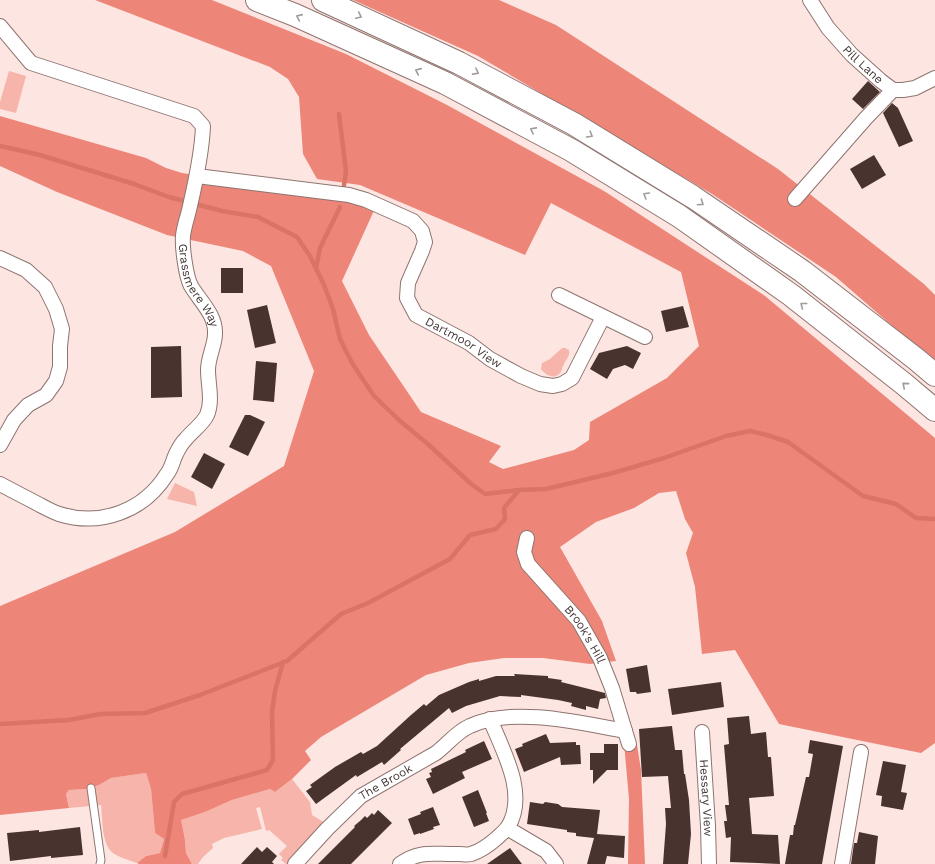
<svg xmlns="http://www.w3.org/2000/svg" width="935" height="864" viewBox="0 0 935 864" font-family="'Work Sans',sans-serif">
  <style>
    .green { fill: #f7b4aa }
    .forest { fill: #ed8678 }
    .lines { fill: none; stroke-linecap: round; stroke-linejoin: round }
    .stream { stroke: #d97467; stroke-width: 4.5 }
    .building { fill: #49332f }
    .service-casing { stroke: #8e7470; stroke-width: 9 }
    .minor-casing { stroke: #8e7470; stroke-width: 16 }
    .trunk-casing { stroke: #8e7470; stroke-width: 24 }
    .service { stroke: #fff; stroke-width: 7 }
    .minor { stroke: #fff; stroke-width: 14 }
    .trunk { stroke: #fff; stroke-width: 22 }
    .oneway { stroke: #a19c9a }
    .labels { text-anchor: middle; stroke-width: 4; stroke-linejoin: round; paint-order: stroke }
    .street-label { font-size: 12px; fill: #433836; stroke: #fde5e2 }
  </style>
  <rect width="100%" height="100%" fill="#fde5e2"/>
  <!-- green -->
  <g class="green">
    <path d="M9 71 26 76 16 113 0 109V102Z"/>
    <path d="M562 348H565L569 350C570 357 566 359 564 364 562 367 562 371 560 373 555 380 545 375 541 369L542 363 550 359Z"/>
    <path d="M175 483 194 492 197 506 167 499Z"/>
    <path d="M146 773 151 789 155 833 164 839 160 853 146 856 137 863C129 860 120 858 113 853 101 843 103 820 101 805L69 808 66 794 69 790 87 789 99 785 111 778Z"/>
    <path d="M292 779 310 802 312 815 330 826 295 864H286L281 860 283 858 279 854 287 846 269 830 266 831 260 807 256 808 262 829 224 838 212 844 213 848 203 857 198 864H192L186 853 185 840 180 820 205 812 232 800 270 789 275 792Z"/>
  </g>
  <!-- forest -->
  <g class="forest">
    <path d="M95 0H212L346 54 447 105 604 191 765 296 935 438V743L921 753 779 724 735 650 702 654 695 587 686 553 693 533 685 519 676 491 659 493 634 508 596 522 560 547 602 621 616 661 590 664 543 658H504L469 663 426 675 321 737 305 751 311 760 292 779 275 792 270 789 232 800 205 812 181 820 185 840 186 853 192 864H139L137 863 146 856 160 853 164 839 155 833 151 789 146 773 111 778 99 785 87 789 69 790 66 794 69 808 0 815V606L175 532 284 466 314 371 271 266 243 251 167 235 57 192 0 166V116L146 158 166 168 182 173 377 204 342 281 369 335 421 412 501 446 489 462 503 469 574 450 589 440 590 422 667 378 699 346 681 272 551 203 525 255 360 185 317 179 303 154 299 97 288 79 270 67Z"/>
    <path d="M353 0H499L556 25 778 169 924 284 935 295V363L836 277 712 194 478 56Z"/>
    <path d="M624 743H635L637 745 641 770 645 864H628L629 799Z"/>
  </g>
  <g class="lines">
    <!-- stream -->
    <g class="stream">
      <path d="M339 114 346 171 344 185"/>
      <path d="M0 146 40 155 134 184 169 197 222 211 258 217 297 237 310 256 324 285 333 309 340 339 352 363 374 396 400 421 429 445 470 483 485 494 519 490"/>
      <path d="M316 268 320 248 340 207"/>
      <path d="M0 724 69 720 100 714 145 713 200 695 287 661 341 614 368 603 450 559 470 535 496 529 505 519 504 508 519 490 546 489 613 473 664 458 726 436 750 431 767 435 788 442 863 496 896 504 916 518 935 519"/>
      <path d="M165 856 174 802 182 794 267 770 273 760 272 712 275 691 283 662"/>
    </g>
  </g>
  <!-- building -->
  <g class="building">
    <path d="M868 81 880 92 863 109 852 99Z"/>
    <path d="M892 103 898 108 913 141 899 147 883 113Z"/>
    <path d="M874 155 886 175 862 189 850 169Z"/>
    <rect x="221" y="268" width="22" height="25"/>
    <path d="M267 305 276 343 255 348 247 310Z"/>
    <path d="M683 306 689 327 666 332 661 311Z"/>
    <path d="M181 346 182 397 151 398V347Z"/>
    <path d="M627 346 641 353 633 369 625 365 613 369 607 379 590 369 599 353Z"/>
    <path d="M256 361 277 363 274 402 253 400Z"/>
    <path d="M245 415H250L265 422 248 456 229 447Z"/>
    <path d="M204 453 225 464 212 489 191 477Z"/>
    <path d="M647 665 651 692 637 694 636 692H630L626 669Z"/>
    <path d="M514 674 548 676V678L562 680 561 682 605 693 606 698 600 699 598 709 586 706V710L571 706 572 703 558 700 521 695V697L500 696 466 706 452 713 449 708 400 749 401 750 384 765 382 762 357 777 356 775 316 804 306 791 312 787 310 785 335 767 361 752 363 754 377 746 411 715 424 704 426 706 439 695 469 682 479 679V681L496 676H515Z"/>
    <path d="M721 682 724 707 672 715 668 689Z"/>
    <path d="M749 716 751 734 766 732 768 757H771L774 796 749 798 752 834 778 835 780 864 730 862 731 837 726 838 724 821H727L725 805H729L724 745 729 744 727 718Z"/>
    <path d="M672 726 675 750H682L684 774H685L689 800 691 834 688 864H663L666 824 665 808H671L668 776 642 777 639 729Z"/>
    <path d="M546 734 550 743 576 742V745H580L581 764 561 765 560 757 524 772 515 749 523 746 522 744Z"/>
    <path d="M810 740 843 746 822 864H785L790 835H793L794 825H795L806 777H809L813 754 808 753Z"/>
    <path d="M484 741 492 759 462 772 465 778 433 794 426 779 431 777 429 773 432 772 431 769 466 752 465 750Z"/>
    <path d="M604 744H618V770H607L593 784V770H590V753H604Z"/>
    <path d="M883 761 906 765 901 792 907 793 903 810 881 806 882 796 876 795Z"/>
    <path d="M478 790 487 813H486L489 821 474 827 462 797Z"/>
    <path d="M530 802 543 804 545 802 558 804 562 807 600 810 597 834 625 836 624 858 607 856 605 864H587L594 838 576 836V833L567 832V830L527 824Z"/>
    <path d="M433 807 440 825 433 827 434 829 420 834V833L414 835 408 819 421 814 420 812Z"/>
    <path d="M378 810 392 823 351 864H318L355 827 354 826 360 821 365 816 367 818 372 813 374 815Z"/>
    <path d="M80 827 83 855 51 858V856L10 861 7 833 39 830V832Z"/>
    <path d="M859 832 878 836 875 864H851L854 843H857Z"/>
    <path d="M257 847 262 852 267 847 277 856 272 862 274 864H241Z"/>
    <path d="M510 848 522 864H487Z"/>
  </g>
  <g class="lines">
    <!-- service casing -->
    <g class="service-casing">
      <path id="service" d="M91 788 101 860 100 864"/>
    </g>
    <!-- minor casing -->
    <g class="minor-casing">
      <g id="minor">
        <path id="s1" d="M810 0 828 28 852 55 881 81 893 90H903L915 88 935 78"/>
        <path id="s2" d="M0 26 31 63 194 116 203 126C202 153 196 180 190 206 188 216 184 226 183 236 182 247 186 277 191 286 200 301 216 315 215 334 215 345 208 357 208 370 208 384 213 401 207 415 202 425 192 431 185 440 182 443 179 448 177 452 173 459 172 468 167 474 144 511 101 527 59 514 53 512 46 508 40 505 27 498 13 491 0 484"/>
        <path id="s3" d="M197 176 349 195 366 200 413 221 422 231 425 242 422 251 408 283 407 298 416 315 469 343 490 359 521 376 540 384 553 386 562 384 572 378 603 317"/>
        <path d="M795 199 866 118 893 90"/>
        <path d="M0 258 26 270 45 287 56 309 62 329 60 346V367L56 381 46 395 28 405 14 420 0 445"/>
        <path d="M559 295 645 337"/>
        <path id="s4" d="M527 538 524 552 528 564 579 621 600 658 612 688 629 744"/>
        <path id="s5" d="M702 732 708 826 709 864"/>
        <path d="M507 828 546 851 556 864"/>
        <path id="s6" d="M295 864 327 829 361 796 436 753C448 744 456 732 470 726 511 706 582 723 625 731"/>
        <path d="M400 864C421 849 435 855 459 854 463 854 468 855 471 854 481 851 489 845 497 838 500 835 505 831 508 827 528 794 503 751 490 719"/>
        <path d="M842 864 861 752"/>
      </g>
    </g>
    <!-- trunk casing -->
    <g class="trunk-casing">
      <g id="trunk">
        <path d="M257 0 295 15 445 83 571 150 679 216 791 295 904 384 935 410"/>
        <path d="M323 0 459 63 574 124 693 197 802 271 916 359 935 375"/>
      </g>
    </g>
    <!-- service -->
    <use href="#service" class="service"/>
    <!-- minor -->
    <use href="#minor" class="minor"/>
    <!-- trunk -->
    <use href="#trunk" class="trunk"/>
  </g>
  <!-- one-way arrows -->
  <defs><path id="oneway-chevron" d="M-2-3.5L2.5 0L-2 3.5" fill="none" stroke-width="1.6" stroke-linecap="round" stroke-linejoin="round"/></defs>
  <g class="oneway">
    <use href="#oneway-chevron" transform="translate(359 16) rotate(25)"/>
    <use href="#oneway-chevron" transform="translate(299 17) rotate(-156)"/>
    <use href="#oneway-chevron" transform="translate(418 71) rotate(-156)"/>
    <use href="#oneway-chevron" transform="translate(476 72) rotate(28)"/>
    <use href="#oneway-chevron" transform="translate(533 130) rotate(-152)"/>
    <use href="#oneway-chevron" transform="translate(590 135) rotate(31)"/>
    <use href="#oneway-chevron" transform="translate(646 195) rotate(-149)"/>
    <use href="#oneway-chevron" transform="translate(701 203) rotate(34)"/>
    <use href="#oneway-chevron" transform="translate(803 305) rotate(-142)"/>
    <use href="#oneway-chevron" transform="translate(905 385) rotate(-140)"/>
  </g>
  <g class="labels">
    <!-- street labels -->
    <g class="street-label">
      <text dy="4" stroke="none"><textPath href="#s1" startOffset="84">Pill Lane</textPath></text>
      <text dy="4" stroke="none"><textPath href="#s2" startOffset="398">Grassmere Way</textPath></text>
      <text dy="4" stroke="none"><textPath href="#s3" startOffset="381">Dartmoor View</textPath></text>
      <text dy="4" stroke="none"><textPath href="#s4" startOffset="118">Brook's Hill</textPath></text>
      <text dy="4" stroke="none"><textPath href="#s6" startOffset="123">The Brook</textPath></text>
      <text dy="4" stroke="none"><textPath href="#s5" startOffset="66">Hessary View</textPath></text>
    </g>
  </g>
</svg>
